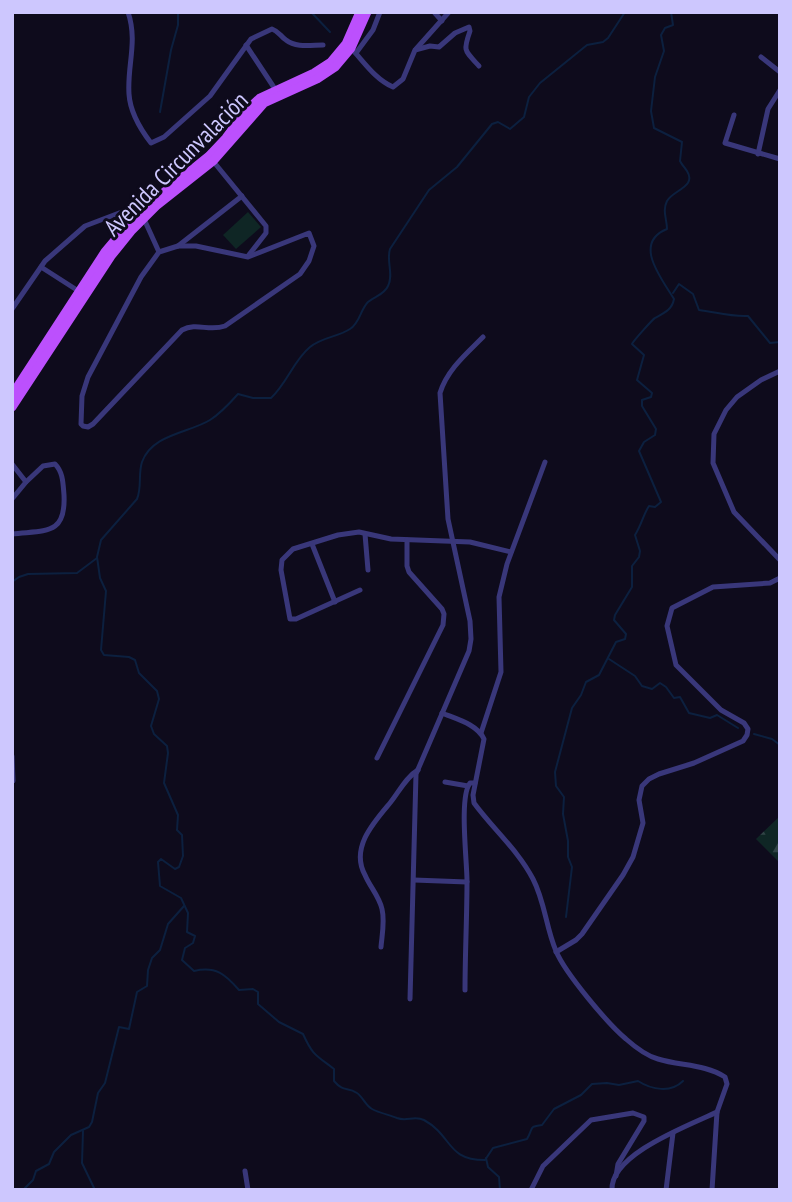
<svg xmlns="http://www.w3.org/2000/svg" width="792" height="1202" viewBox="0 0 792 1202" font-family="'PT Sans Narrow',sans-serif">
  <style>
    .forest { fill: url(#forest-firs) }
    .pitch { fill: #0f2625 }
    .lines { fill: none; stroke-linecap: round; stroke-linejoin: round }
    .stream { stroke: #0c203f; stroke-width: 2 }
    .minor { stroke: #39377a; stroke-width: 5 }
    .primary { stroke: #bc50fd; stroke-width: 9 }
    .labels { text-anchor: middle; stroke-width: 6; stroke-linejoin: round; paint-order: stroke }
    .street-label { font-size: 24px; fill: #cdc7fe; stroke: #0e0b1c }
  </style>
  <defs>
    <pattern id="forest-firs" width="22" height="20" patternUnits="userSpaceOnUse" patternTransform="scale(1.75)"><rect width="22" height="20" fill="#0f2625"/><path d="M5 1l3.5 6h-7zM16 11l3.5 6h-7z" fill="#314446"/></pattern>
  </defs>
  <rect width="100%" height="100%" fill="#0e0b1c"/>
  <!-- forest -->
  <path class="forest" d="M780 816V863L756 839Z"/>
  <!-- pitch -->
  <path class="pitch" d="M248 212 261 227 236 249 223 235Z"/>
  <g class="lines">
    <!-- stream -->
    <g class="stream">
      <path d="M311 12 330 32"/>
      <path d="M625 12 608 38 603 42 587 45 540 83 529 97 524 117 510 129 498 122 492 124 457 167 429 190 390 249C386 261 394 274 388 286 384 295 375 296 368 302 360 310 360 323 350 329 338 337 322 337 310 347 294 360 287 383 271 398H253L238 394C230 403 221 413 210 420 189 433 152 434 142 462 138 474 142 487 137 499L101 540 97 557 100 578 106 591 101 650 104 655 129 657 135 660 139 673 157 691 159 699 151 726 154 734 167 746 168 753 164 783 178 815 177 830 182 835 183 856 179 867 175 869 161 859 158 862 160 886 181 898 188 913 187 932 195 936 193 943 185 948 182 960 194 971C216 966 225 974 239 990L253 989 258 992V1004L279 1022 303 1034C313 1056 316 1055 334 1069V1081C344 1093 347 1086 357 1093 363 1097 365 1105 372 1109 379 1113 390 1115 397 1118 407 1122 414 1115 424 1120 453 1136 446 1160 485 1160L493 1148 527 1139C534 1127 528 1127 542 1125L554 1109 581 1095 592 1084 607 1083 619 1085 638 1081C652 1090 671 1093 683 1081"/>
      <path d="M160 112 171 50 178 25V12"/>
      <path d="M673 293 679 284 693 294 699 310C715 312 731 317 748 316L770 343 780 342"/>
      <path d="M12 582 19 577 28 574 77 573 97 558"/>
      <path d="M609 659 635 676 642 686 652 689 660 683 666 687 674 698 680 697 689 713 710 718 717 715 738 728"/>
      <path d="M754 734 772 739 780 745"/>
      <path d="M566 917 572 867 568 857V841L563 814 564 797 556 786 555 772 572 708 581 695 586 682 599 675 616 642 625 639 626 634 614 620 615 615 632 587V566L639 557 640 551 635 535C641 526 644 513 649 506L655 507 661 502 639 451 644 442 655 435 656 429 642 406V400L651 397 652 393 637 380 644 355 632 344C634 340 653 319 655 318 664 313 672 310 674 299 662 279 632 243 667 229 667 219 662 211 667 201 673 190 697 187 687 171 685 168 682 165 680 161L682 142 654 128 651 111 655 77 664 51 661 35 665 28 673 25 671 12"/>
      <path d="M83 1131 82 1163 95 1190"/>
      <path d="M486 1158 488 1167 499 1177 500 1190"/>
      <path d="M23 1190 33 1180 36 1171 49 1164 54 1152 71 1135 89 1127 92 1122 98 1093 105 1083 119 1027 129 1029 137 992 147 986 148 970 152 958 160 950 168 924 184 906"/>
    </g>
    <!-- minor -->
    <g class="minor">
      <path d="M128 12C138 42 127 65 129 94 130 111 141 130 151 143L164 137 210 96 251 39 272 29C280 32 280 36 286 40 296 48 311 45 323 45"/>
      <path d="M434 12 442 21"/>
      <path d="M246 45 275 89"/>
      <path d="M351 48C364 62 375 79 393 87L403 79 415 50 430 46 439 47 455 33 469 27 470 31C463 51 464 50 479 66"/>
      <path d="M416 49 449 12"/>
      <path d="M356 53 373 30 380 12"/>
      <path d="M761 57 780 72"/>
      <path d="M734 115 725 143 780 159"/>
      <path d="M758 154 768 109 780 90"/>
      <path d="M213 161 266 226V233L248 256"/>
      <path d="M309 233 314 246 309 261 300 274 225 326C209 332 197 322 182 330L93 424 88 427 83 426 81 424 82 396 88 377 141 277 159 252 178 246H196L248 257Z"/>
      <path d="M178 246 242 196"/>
      <path d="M41 267 80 292"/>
      <path d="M12 309 45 261 85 226 127 210 144 219 159 252"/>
      <path d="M780 371 761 380 737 397 726 410 714 434 713 463 734 512 780 560"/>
      <path d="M12 464 26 482 12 499"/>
      <path d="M12 534C45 530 66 536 64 495 63 483 63 472 55 464L43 466 26 482"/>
      <path d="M365 534 368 570"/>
      <path d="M312 544 335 602"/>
      <path d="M360 590 296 619H290L281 570 282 560 293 549 338 535 359 532 391 539 470 542 511 552"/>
      <path d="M442 713C456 719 477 724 484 739L473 795 474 803C493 829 518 850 533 879 545 902 546 928 556 951 565 973 608 1024 626 1039 635 1047 647 1056 658 1059 680 1066 705 1064 725 1077L727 1084 717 1112 712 1190"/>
      <path d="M481 733 501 672 499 597 507 564 545 462"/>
      <path d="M12 756 13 781"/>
      <path d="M377 758 443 625 444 614 442 609 409 572 407 566V540"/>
      <path d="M445 782 468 786"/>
      <path d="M414 880 467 882"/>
      <path d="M381 947C382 935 385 921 382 909 379 896 370 887 365 875 350 848 374 822 390 803 399 792 406 777 418 770"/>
      <path d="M556 952 576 940 582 934 623 875 633 857 643 823 639 800 642 786 649 779 659 774 694 763 743 741 747 735 748 729 744 723 721 710 676 665 667 626 672 608 713 587 770 583 780 578"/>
      <path d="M465 990C465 954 467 917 467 881 467 860 459 797 470 783H475"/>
      <path d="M410 999 416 774 469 651 471 639 470 621 448 519 440 393C447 370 466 354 483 337"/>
      <path d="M245 1171 248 1190"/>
      <path d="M531 1190 543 1166 591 1120 633 1113 644 1117V1121L618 1164 616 1176"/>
      <path d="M612 1190C610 1154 690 1125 717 1112"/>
      <path d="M666 1190 673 1133"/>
    </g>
    <!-- primary -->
    <g class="primary">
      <path d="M12 395 105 252 127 226 152 202 209 156 226 138 246 111 260 98 314 73 331 62 346 44 360 12"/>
      <path d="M12 407 111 256 132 230 156 206 213 161 264 103 317 79 335 67 351 48 367 12"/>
    </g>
  </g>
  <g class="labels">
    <!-- street labels -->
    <g class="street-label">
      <text transform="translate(176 164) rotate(-45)" y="8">Avenida Circunvalación</text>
    </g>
  </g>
  <!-- border -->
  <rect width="792" height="1202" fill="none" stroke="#cdc7fe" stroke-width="28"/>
</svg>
